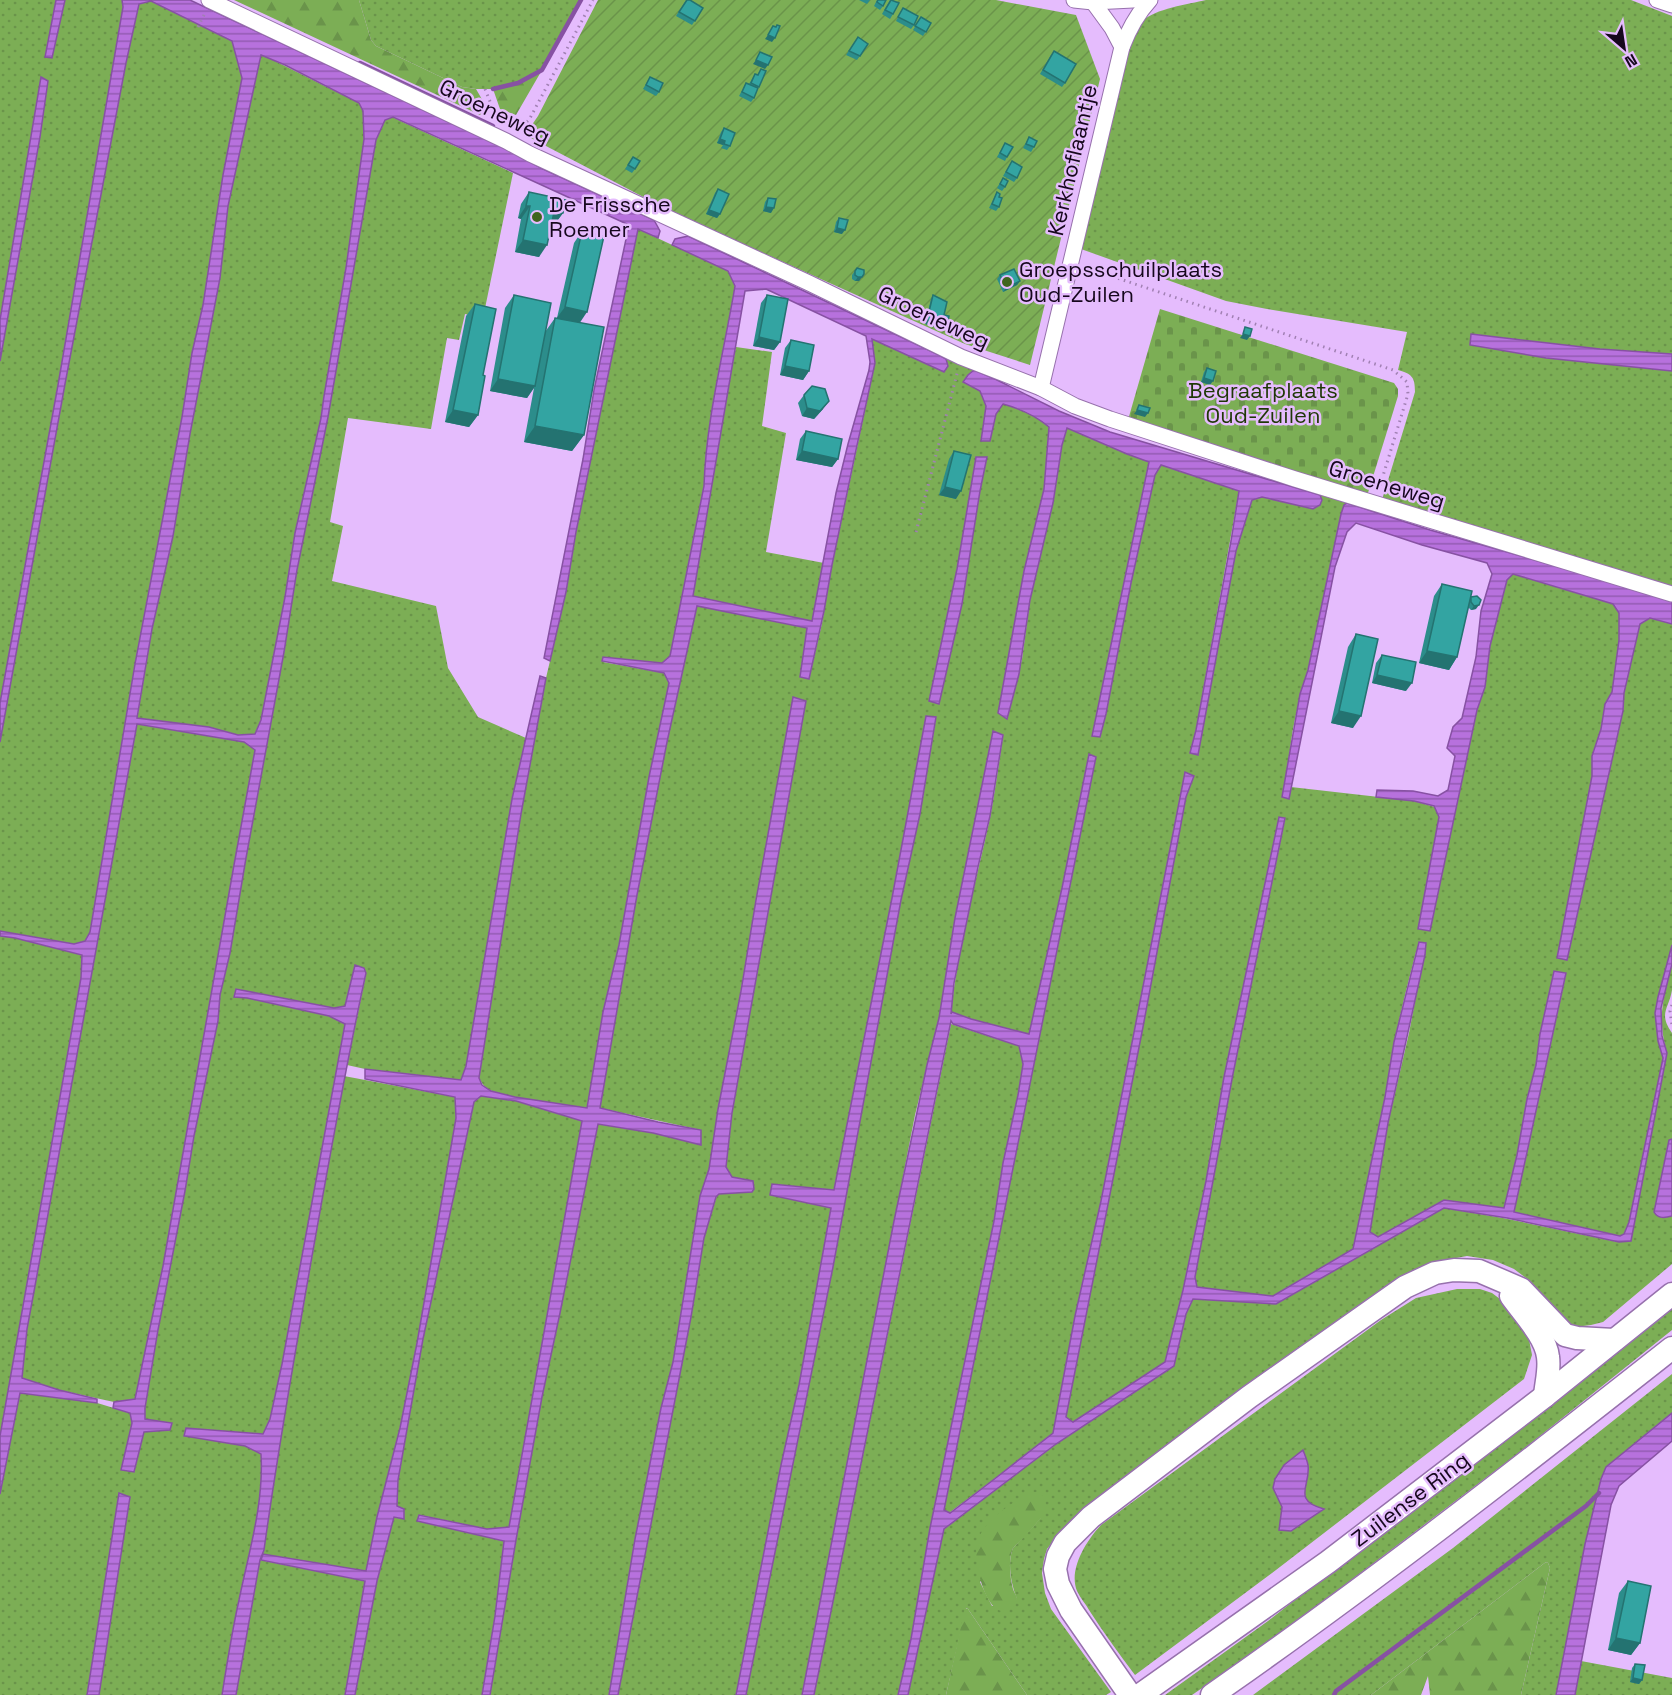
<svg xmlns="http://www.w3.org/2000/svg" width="1672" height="1695" viewBox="0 0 1672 1695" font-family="'Space Grotesk',sans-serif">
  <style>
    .grass { fill: url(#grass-dots); fill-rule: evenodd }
    .forest { fill: url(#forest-firs) }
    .cemetery { fill: url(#cemetery-stones) }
    .garden { fill: url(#garden-furrows) }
    .water { fill: url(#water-rules); stroke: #8751a3; stroke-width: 1.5; fill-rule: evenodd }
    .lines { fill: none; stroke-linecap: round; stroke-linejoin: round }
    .stream { stroke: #8751a3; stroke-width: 4.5 }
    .minor-casing { stroke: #9771ad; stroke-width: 17 }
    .primary-casing { stroke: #9771ad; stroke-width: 25 }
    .path { stroke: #a180b3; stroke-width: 3; stroke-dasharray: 1.5 4.5; stroke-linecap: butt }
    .minor { stroke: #fff; stroke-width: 15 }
    .primary { stroke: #fff; stroke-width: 22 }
    .wall { fill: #2c8d8b }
    .shaded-wall { fill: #247371 }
    .building { fill: #33a4a2; stroke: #247371; stroke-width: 1.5 }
    .poi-dot { fill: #40651e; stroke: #e5bcfd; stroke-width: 2 }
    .labels { text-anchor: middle; stroke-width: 5; stroke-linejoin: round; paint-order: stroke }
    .street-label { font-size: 22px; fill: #16071d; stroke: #e5bcfd }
    .poi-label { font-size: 22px; fill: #16071d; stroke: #e5bcfd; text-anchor: start }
    .park-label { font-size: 22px; fill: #1f3806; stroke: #e5bcfd }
  </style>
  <defs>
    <pattern id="grass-dots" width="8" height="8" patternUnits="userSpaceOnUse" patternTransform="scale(1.5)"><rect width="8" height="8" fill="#7cae55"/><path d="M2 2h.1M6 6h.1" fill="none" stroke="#6a944a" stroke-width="1.8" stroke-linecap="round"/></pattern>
    <pattern id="forest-firs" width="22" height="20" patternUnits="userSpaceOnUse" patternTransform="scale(1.5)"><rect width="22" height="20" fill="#7cae55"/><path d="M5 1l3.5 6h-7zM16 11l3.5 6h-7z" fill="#6a944a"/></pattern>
    <pattern id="cemetery-stones" width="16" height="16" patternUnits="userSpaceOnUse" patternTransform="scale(1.5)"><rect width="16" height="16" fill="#7cae55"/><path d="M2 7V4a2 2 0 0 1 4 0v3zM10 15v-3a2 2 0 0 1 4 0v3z" fill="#6a944a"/></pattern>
    <pattern id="garden-furrows" width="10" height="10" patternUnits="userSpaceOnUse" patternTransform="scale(1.5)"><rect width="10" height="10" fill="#7cae55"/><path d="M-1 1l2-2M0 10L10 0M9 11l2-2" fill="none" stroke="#6a944a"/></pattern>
    <pattern id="water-rules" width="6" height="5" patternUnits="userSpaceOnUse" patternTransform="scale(1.5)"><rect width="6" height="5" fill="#b771dd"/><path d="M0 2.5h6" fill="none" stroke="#945bb3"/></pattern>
  </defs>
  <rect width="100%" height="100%" fill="#e5bcfd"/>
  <!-- grass -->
  <g class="grass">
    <path d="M0 0H56L45 57 51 58 65 0H122L123 7 58 385 0 703V361L40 137 48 81 41 77 0 320Z"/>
    <path d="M359 0H581L542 70 518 83 493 89H476L462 87 376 46 371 40Z"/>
    <path d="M1206 0H1631L1672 16V354L1600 349 1471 334 1470 344 1546 358 1672 371V589L1382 500 1415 392C1415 377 1412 374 1398 370L1407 332 1267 309 1226 301 1081 249 1128 51C1132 41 1136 29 1143 21 1154 9 1189 4 1206 0Z"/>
    <path d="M151 1 232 41 242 78 223 175 203 305 192 353 182 417 135 664 90 932 85 941 74 944 0 931V742L65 384 126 63 139 4Z"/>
    <path d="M261 54 359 103 363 111 364 139 346 268 324 396 321 418 295 533 285 597 261 720 255 734 238 735 209 727 137 719 152 629 173 536 190 434 220 278 228 206Z"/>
    <path d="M392 117 513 173 483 318 465 314 459 340 447 338 431 429 348 418 330 522 343 526 332 581 436 606 448 668 478 717 526 738 512 799 466 1066 461 1080 365 1069 347 1065 366 974 364 968 349 994 346 1006 334 1008 236 990 235 997 247 998 329 1016 345 1024 288 1339 270 1419 263 1434 186 1428 184 1435 245 1446 261 1454C264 1504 249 1551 239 1599 232 1631 227 1663 222 1695H99L130 1497 119 1493 87 1695H0V1494L20 1393 94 1402 130 1413 132 1424 122 1469 134 1472 144 1432 169 1430 172 1424 145 1419V1408L158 1330 185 1191 194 1136 218 1021 220 995 230 953 246 858 284 652 297 570 328 417 376 140 385 120Z"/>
    <path d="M638 229 728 271 735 286C724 352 706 419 704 486L670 656 662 663 603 658V662L664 673 669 683 619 945 603 1012 587 1109C559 1104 518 1101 492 1091 486 1089 482 1084 479 1078L521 814 546 678 566 592 576 532Z"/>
    <path d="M872 338 944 372 948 366 946 359 974 370 968 375 963 382 980 391 986 406 981 441H990L996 414 1003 404C1021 409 1035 415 1049 426L1044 489 1024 571 998 713 1007 719 1022 659 1030 600 1053 503 1062 445 1067 428 1127 454 1149 461 1093 736 1100 737 1106 714 1131 583 1155 475 1161 465 1239 491 1196 730 1190 753 1198 755 1236 551 1252 500 1262 497 1313 509 1320 505 1322 500 1320 495 1347 503 1344 506 1341 514 1308 670C1300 696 1293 723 1290 750 1287 766 1286 781 1282 797L1289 799 1291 787 1414 801 1435 807 1439 817 1419 929 1430 930 1477 710 1485 687 1490 646 1507 580 1513 574 1614 604 1619 613V640L1612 692 1605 704 1601 729 1592 756V776L1557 958 1567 960 1623 711 1624 693 1640 624 1650 618 1672 624V945L1658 997V1041L1663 1058 1629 1222 1624 1234 1620 1236 1514 1212 1566 974 1554 971 1540 1034 1536 1065 1527 1099 1517 1155 1504 1209 1444 1200 1378 1237 1370 1232 1388 1123 1409 1033 1426 943 1416 952 1406 991 1394 1042 1385 1097 1353 1249 1273 1296 1235 1293 1197 1287 1195 1277 1233 1074 1285 819 1279 817 1215 1124 1206 1181 1183 1290 1165 1362 1073 1423 1066 1417 1112 1177 1132 1083 1186 797 1194 776 1185 772 1101 1201 1075 1316 1053 1433 997 1477 949 1513 944 1510 1096 757 1089 754 1062 888 1030 1035 992 1027 951 1012C958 946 976 882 990 818 995 791 999 763 1003 736L993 731 955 918 941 1010 915 1115 802 1695H746L833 1267 901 900 923 797 936 718 926 717 892 898 834 1190 773 1184 770 1195 831 1207 799 1386 781 1465 736 1695H618L691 1317 704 1238 717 1195 753 1181 732 1177 726 1167 732 1113 806 701 793 697 709 1169 700 1196 673 1362 661 1408 635 1539 609 1695H490L516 1540 542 1397 560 1313 598 1124 653 1133 701 1144V1130L600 1108 637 895 667 742 697 606 807 628 800 677 809 679 822 623 832 565 875 363ZM987 457 980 491 962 604 938 704 929 700 957 569 976 458Z"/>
    <path d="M736 347 772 352 762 426 786 433 766 552 824 563 812 621 692 597 720 429Z"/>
    <path d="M136 724 244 742 255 750 234 865 163 1266 135 1400 114 1402 59 1390 22 1379 27 1329Z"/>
    <path d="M0 936 15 938 82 955 81 978 0 1436Z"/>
    <path d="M1672 964C1672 972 1672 982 1672 990 1669 1009 1658 1013 1672 1033V1139L1669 1141 1654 1212 1662 1218 1672 1216V1264L1603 1322 1591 1325 1575 1327 1558 1317 1526 1278 1514 1269 1493 1260 1467 1256 1440 1261 1079 1515 1064 1528 1047 1549 1044 1559 1042 1573 1045 1593 1051 1609 1111 1692 1106 1695H1027L968 1609 966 1608 946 1695H908L944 1529 1056 1444 1174 1366 1186 1314 1192 1299 1276 1304 1444 1208 1503 1218 1618 1242 1631 1241 1667 1053C1657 1017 1663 999 1672 964ZM1042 1517 1013 1548C1007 1563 1011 1584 1017 1599L992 1606 980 1582Z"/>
    <path d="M951 1024 1019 1046 1023 1064 1018 1095 1003 1163 994 1221 930 1528 911 1639 898 1695H814Z"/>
    <path d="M344 1076 455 1097 456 1118 417 1343 400 1428 377 1517 366 1572 263 1554 279 1445Z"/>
    <path d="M481 1096 516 1101 582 1121 509 1527 487 1529 420 1515 418 1521 504 1541 495 1616 482 1695H355L377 1581 394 1517 404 1518V1509L397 1506 398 1480 423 1339 474 1102Z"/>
    <path d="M1457 1289H1480L1492 1293 1500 1299 1527 1329 1532 1355 1524 1379 1276 1570 1135 1675C1119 1654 1104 1633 1089 1610 1086 1604 1080 1598 1077 1591 1068 1569 1087 1540 1101 1525L1381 1320 1416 1298ZM1308 1467C1306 1478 1299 1499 1313 1506 1316 1508 1320 1508 1323 1509L1291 1531 1279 1530 1282 1507Z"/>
    <path d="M1672 1304V1330L1520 1452 1275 1638 1192 1695H1165L1268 1621Z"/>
    <path d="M1672 1374V1413L1606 1467 1585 1545 1556 1695H1521L1550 1568 1548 1563 1546 1562 1371 1695H1253L1453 1548Z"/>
    <path d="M260 1560 365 1581 345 1695H236Z"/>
    <path d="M1581 1661 1672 1678V1695H1575Z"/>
  </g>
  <!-- forest -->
  <g class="forest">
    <path d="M234 0H359L371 40 376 46 462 87 476 89 483 101 484 111 480 115Z"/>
    <path d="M542 70 516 115 500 109 493 89 518 83Z"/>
    <path d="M1035 1492C1065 1500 1022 1539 1013 1548 1008 1560 1010 1577 1013 1589 1014 1592 1016 1595 1017 1598 1017 1600 1016 1605 1014 1606 1012 1608 1009 1610 1006 1611 984 1615 973 1558 977 1542 984 1520 1015 1499 1035 1492Z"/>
    <path d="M1546 1562 1548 1563 1550 1568 1521 1695H1430L1428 1676 1421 1695H1371Z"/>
    <path d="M965 1608 968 1609 1027 1695H946Z"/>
  </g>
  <!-- cemetery -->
  <path class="cemetery" d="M1160 309 1394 383 1398 389V396L1367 496 1128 420Z"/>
  <!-- garden -->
  <path class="garden" d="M598 0H996L1076 15 1100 79 1030 365 965 344 672 212 525 135 538 116Z"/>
  <!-- water -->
  <g class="water">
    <path d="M56 0H65L52 58 45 57Z"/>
    <path d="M122 0H190L506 149 543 169 654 220 660 231 658 238 638 229 576 532 566 592 550 661 544 658 583 459 594 390 629 225 393 117 385 120 376 140 328 417 297 570 284 652 246 858 230 953 220 995 218 1021 194 1136 185 1191 158 1330 145 1408V1419L172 1423 170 1430 144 1432 134 1472 121 1470 132 1423 130 1413 113 1408 114 1402 135 1399 163 1266 234 865 255 750 244 742 137 724 35 1286 27 1329 22 1378 59 1390 97 1399V1403L20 1393 0 1494V1436L81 978 82 955 15 938 0 936V931L74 944 85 941 90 932 135 664 182 417 192 353 203 305 223 175 242 78 232 41 151 1 139 4 126 63 65 384 0 742V703L58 385 123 7ZM261 55 285 65 359 103 363 111 364 139 346 268 324 396 321 418 295 533 285 597 261 720 255 734 238 735 209 727 137 718 152 629 173 536 190 434 220 278 228 206Z"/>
    <path d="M41 77 48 81 40 137 0 361V320Z"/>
    <path d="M688 236 939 355 946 359 948 366 944 372 872 339 875 363 856 450 832 565 824 611 809 679 800 677 807 628 697 606 667 742 637 895 600 1108 658 1122 701 1130V1145L653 1133 598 1124 560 1313 542 1397 516 1540 490 1695H482L495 1616 504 1541 417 1521 419 1515 487 1529 509 1527 582 1121 516 1101 481 1096 474 1102 423 1339 398 1480 397 1506 404 1509V1519L394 1517 377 1581 355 1695H345L365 1581 261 1560 263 1554 366 1571 377 1517 400 1428 417 1343 456 1118 455 1097 365 1079V1069L461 1080 466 1066 512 799 540 676 546 678 521 814 479 1078 482 1085 491 1091 515 1097 587 1108 603 1012 619 945 649 777 669 683 664 673 602 661 603 657 662 663 670 656 704 486C706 419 724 352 735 286L728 271 672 245 675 239ZM766 289 866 336 870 362 869 370 848 444 836 493 812 621 693 596 745 291Z"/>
    <path d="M1471 334 1600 349 1672 354V371L1546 358 1470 345Z"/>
    <path d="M974 370 995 379 1059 411 1110 432 1320 495 1322 500 1320 505 1313 509 1262 497 1252 500 1236 551 1198 755 1190 753 1196 730 1231 541 1239 491 1161 465 1155 475 1131 583 1106 714 1100 737 1092 736 1149 462 1127 454 1067 428 1062 445 1053 503 1030 600 1019 674 1007 719 998 713 1024 571 1044 489 1049 427C1035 415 1021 409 1003 404L996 414 990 441H981L986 406 980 391 963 382 968 375Z"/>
    <path d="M976 457H987L980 491 962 604 939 704 929 701 957 569Z"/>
    <path d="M1347 503 1430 530 1647 592 1672 601V624L1650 618 1640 624 1624 693 1623 711 1567 960 1557 958 1592 776V756L1601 729 1605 704 1612 692 1619 640V613L1613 604 1513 574 1507 580 1490 646 1485 687 1477 710 1430 931 1418 929 1439 817 1434 806 1414 801 1376 797 1377 790 1413 791 1438 796 1448 790 1455 756 1447 748 1453 727 1462 718 1476 657 1481 611 1492 574 1487 563 1422 545 1356 523 1347 532 1335 567 1289 799 1282 797 1300 694 1308 670 1341 514 1344 505Z"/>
    <path d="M793 697 806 701 732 1113 726 1167 732 1177 753 1181 754 1189 752 1192 719 1194 716 1197 704 1238 691 1317 618 1695H609L635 1539 661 1408 673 1362 700 1196 709 1169 718 1109 741 991 756 900Z"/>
    <path d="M926 716 936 717 920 814 901 900 833 1267 746 1695H736L781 1465 799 1385 831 1208 770 1195 772 1184 834 1190 892 898Z"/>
    <path d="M993 731 1003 735 990 816 978 867 954 983 951 1014 952 1012 971 1019 1029 1034 1062 888 1089 754 1096 757 944 1510 950 1513 997 1477 1053 1433 1075 1316 1101 1201 1185 772 1194 776 1186 797 1143 1027 1066 1417 1073 1422 1165 1362 1183 1290 1206 1181 1224 1077 1279 817 1285 818 1233 1074 1195 1277 1197 1287 1273 1296 1353 1249 1385 1097 1394 1042 1419 942 1426 943 1425 955 1388 1123 1370 1232 1378 1237 1444 1200 1504 1208 1517 1155 1527 1099 1536 1065 1540 1034 1554 971 1566 973 1514 1212 1620 1236 1624 1234 1629 1222 1663 1058 1658 1041 1655 1013 1658 997 1672 945V964L1661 1008 1662 1036 1667 1053 1631 1241 1619 1242 1507 1218 1444 1208 1276 1304 1193 1299 1186 1314 1174 1366 1056 1444 944 1529 908 1695H898L911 1639 930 1528 994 1221 1003 1163 1018 1095 1023 1064 1019 1046 953 1024 951 1021 814 1695H802L894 1221 927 1065 939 1018 955 918Z"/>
    <path d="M355 965 364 968 366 973C346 1064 330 1155 314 1245 296 1347 278 1448 264 1550L260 1560 236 1695H222C227 1663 232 1631 239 1600 249 1551 264 1504 261 1454L245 1446 184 1436 186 1428 263 1434 270 1419 282 1364 345 1024 329 1016 247 998 234 997 236 989 334 1008 345 1006Z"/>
    <path d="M1672 1139V1216C1665 1218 1658 1219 1654 1212L1669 1140Z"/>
    <path d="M1672 1413V1441L1619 1486 1611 1505 1575 1695H1556L1585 1544 1601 1479 1606 1467Z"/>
    <path d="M1303 1450C1305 1455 1307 1460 1308 1465 1311 1486 1291 1500 1324 1509L1291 1531 1279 1530 1282 1507 1273 1488 1275 1479 1284 1465Z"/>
    <path d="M119 1493 130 1497 99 1695H87Z"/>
  </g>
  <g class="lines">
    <!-- stream -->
    <g class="stream">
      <path d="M360 63 493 126"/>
      <path d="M493 89 518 83 542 70 581 0"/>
      <path d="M1334 1695 1336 1691 1586 1506 1599 1493"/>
    </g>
    <!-- minor casing -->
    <g class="minor-casing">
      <g id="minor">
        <path d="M209 0 506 141 530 154 809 283 961 357 1041 388 1075 406 1110 419 1295 479 1672 594"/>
        <path d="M1074 0 1093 2 1133 0"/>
        <path d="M1657 0 1672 5"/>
        <path d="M1093 2 1112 28 1122 47"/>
        <path d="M1041 388 1122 47C1129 29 1137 14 1150 0"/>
      </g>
    </g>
    <!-- primary casing -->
    <g class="primary-casing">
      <g id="primary">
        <path d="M1511 1296C1523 1313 1546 1337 1548 1357 1550 1370 1546 1383 1545 1396"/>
        <path d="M1130 1695 1071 1610 1058 1584 1055 1569 1058 1556 1065 1543 1091 1517 1249 1397 1405 1287 1435 1273 1454 1270 1479 1271 1521 1289 1565 1335 1577 1338 1614 1340"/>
        <path d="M1140 1695 1328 1562 1545 1396 1672 1294"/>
        <path d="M1212 1695C1370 1585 1521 1467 1672 1348"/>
      </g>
    </g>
    <!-- path -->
    <g class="path">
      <path d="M198 27 205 13"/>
      <path d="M485 89 497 119"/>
      <path d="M518 130 529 120 593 0"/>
      <path d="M1084 267 1393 370 1407 382 1408 394 1379 489"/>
      <path d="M916 532 958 370"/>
      <path d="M1672 1005 1670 1011 1672 1025"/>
    </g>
    <!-- minor -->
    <use href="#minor" class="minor"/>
    <!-- primary -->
    <use href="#primary" class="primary"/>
  </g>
  <!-- wall -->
  <g class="wall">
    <path d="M686 0 703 8 692 25 676 16Z"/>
    <path d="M859 0H870L867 4Z"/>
    <path d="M877 0H885L883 6 880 10 874 6Z"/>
    <path d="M890 0 893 14 890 19 882 14Z"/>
    <path d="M903 8 914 25 911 29 896 21Z"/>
    <path d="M921 17 931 23 923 36 913 30Z"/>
    <path d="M858 37 868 44 857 60 846 55Z"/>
    <path d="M1051 55 1065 83 1062 87 1040 74Z"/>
    <path d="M761 69 758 88 754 98 751 102 739 96 746 83 749 84 755 74 757 75Z"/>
    <path d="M650 77 659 92 656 96 643 89Z"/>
    <path d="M724 128 730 146 727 150 721 148 723 145 717 143 721 132Z"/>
    <path d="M1029 137 1034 147 1031 152 1023 148Z"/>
    <path d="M1005 143 1007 157 1005 161 997 157Z"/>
    <path d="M633 157 635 169 632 173 625 169Z"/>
    <path d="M1012 161 1017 178 1014 182 1003 176Z"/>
    <path d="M1003 178 1005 187 1002 191 997 188Z"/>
    <path d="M718 189 720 214 717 218 706 214 715 193Z"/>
    <path d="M529 192 563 213 554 225H551L539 257 515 252 521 219 518 218 521 204Z"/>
    <path d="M997 192 999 197V207L996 211 989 208Z"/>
    <path d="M768 198 771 213 763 211 765 202Z"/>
    <path d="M839 218 842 234 834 232 836 222Z"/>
    <path d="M582 231 580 323 584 435 572 451 524 442 534 388 527 398 490 391 505 308 514 295 545 332 555 318H557L574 243Z"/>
    <path d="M857 268 864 274 859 281H855L852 279V275Z"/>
    <path d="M1000 275 1020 281 1017 285 1003 292 997 279Z"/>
    <path d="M767 295 780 342 774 350 753 346 761 303Z"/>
    <path d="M933 295 944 315 947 325 944 329 925 324 931 299Z"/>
    <path d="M475 304 483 375 478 415 469 427 445 422 466 316Z"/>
    <path d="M791 340 809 371 803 380 780 375 785 348Z"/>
    <path d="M1207 368 1210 385 1201 382 1204 372Z"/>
    <path d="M804 395 823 409 814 419 802 416 798 403Z"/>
    <path d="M806 431 838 459 832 467 796 460 800 439Z"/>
    <path d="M954 451 956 499 939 495 949 459Z"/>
    <path d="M1442 584 1470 599 1471 597 1476 609 1471 610 1468 607 1457 657 1449 670 1419 663 1434 596Z"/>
    <path d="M1356 634 1353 728 1331 723 1348 647Z"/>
    <path d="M1382 655 1406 691 1372 683 1376 663Z"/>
    <path d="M1628 1581 1640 1643 1631 1655 1608 1650 1619 1593Z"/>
    <path d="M1635 1664 1642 1680 1639 1684 1630 1682 1632 1668Z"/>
  </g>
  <!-- shaded-wall -->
  <g class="shaded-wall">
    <path d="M768 35 775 38 772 42 765 39Z"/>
    <path d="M756 60 768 65 765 69 753 64Z"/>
    <path d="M720 139 725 141 723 145 717 143Z"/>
    <path d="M526 206H530L521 219 518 218Z"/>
    <path d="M766 207 774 208 771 213 763 211Z"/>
    <path d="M709 210 720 214 717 218 706 214Z"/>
    <path d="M554 212 563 213 554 225 546 224Z"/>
    <path d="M837 228 845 230 842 234 834 232Z"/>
    <path d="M523 240 547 245 539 257 515 252Z"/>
    <path d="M858 277H862L859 281H855Z"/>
    <path d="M1020 281 1017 285 1003 292 1006 288Z"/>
    <path d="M565 307 587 312 579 324 556 319Z"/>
    <path d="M927 320 947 325 944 329 925 324Z"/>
    <path d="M1243 334 1250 336 1247 340 1240 338Z"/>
    <path d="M759 337 780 342 774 350 753 346Z"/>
    <path d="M785 366 809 371 803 380 780 375Z"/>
    <path d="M1204 378 1213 381 1210 385 1201 382Z"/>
    <path d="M498 379 535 386 527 398 490 391Z"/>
    <path d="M829 401 823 409 814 419 802 416 807 408Z"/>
    <path d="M453 410 478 415 469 427 445 422Z"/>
    <path d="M1137 410 1148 413 1145 417 1134 414Z"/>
    <path d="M535 426 584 435 572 451 524 442Z"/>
    <path d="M802 451 838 459 832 467 796 460Z"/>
    <path d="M945 487 961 491 956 499 939 495Z"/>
    <path d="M1479 605 1476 609 1471 610 1474 606Z"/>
    <path d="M1427 651 1457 657 1449 670 1419 663Z"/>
    <path d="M1377 675 1412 683 1406 691 1372 683Z"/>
    <path d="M1339 711 1361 716 1353 728 1331 723Z"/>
    <path d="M1616 1638 1640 1643 1631 1655 1608 1650Z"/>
    <path d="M1633 1678 1642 1680 1639 1684 1630 1682Z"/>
  </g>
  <!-- building -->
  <g class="building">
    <path d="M687 0H690L703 8 695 21 679 12Z"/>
    <path d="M878 0H886L883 6 877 2Z"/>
    <path d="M891 0 899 3 893 14 885 10Z"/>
    <path d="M903 8 918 16 914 25 898 17Z"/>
    <path d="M921 17 931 23 926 32 915 26Z"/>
    <path d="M777 25 780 26 775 38 768 35 773 26 776 27Z"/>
    <path d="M858 37 868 44 860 56 849 51Z"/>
    <path d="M1054 51 1076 64 1065 83 1043 70Z"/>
    <path d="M760 52 772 57 768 65 756 60Z"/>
    <path d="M761 69 766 71 759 87 751 83 755 74 758 75Z"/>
    <path d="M650 77 663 83 659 92 646 85Z"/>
    <path d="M746 83 758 88 754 98 742 92Z"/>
    <path d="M724 128 735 133 730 146 724 144 725 141 720 139Z"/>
    <path d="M1029 137 1037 141 1034 147 1026 144Z"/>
    <path d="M1005 143 1013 147 1007 157 1000 153Z"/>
    <path d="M633 157 640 161 635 169 628 165Z"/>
    <path d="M1012 161 1022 167 1017 178 1006 172Z"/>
    <path d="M1003 178 1008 181 1005 187 1000 184Z"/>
    <path d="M718 189 729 194 720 214 709 210Z"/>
    <path d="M529 192 566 200 563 213 554 212 547 245 523 240 530 206H526Z"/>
    <path d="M997 192 1000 194 999 197 1002 198 999 207 992 204Z"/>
    <path d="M768 198 776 199 774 208 766 207Z"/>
    <path d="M839 218 848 220 845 230 837 228Z"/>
    <path d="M582 231 604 236 587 312 565 307Z"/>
    <path d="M857 268 864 270V274L862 277H858L855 275V271Z"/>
    <path d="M1014 269 1020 281 1006 288 1000 275Z"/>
    <path d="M514 295 551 303 535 386 498 379Z"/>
    <path d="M767 295 788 299 780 342 759 337Z"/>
    <path d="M933 295 947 302 944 315 949 316 947 325 927 320Z"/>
    <path d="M475 304 496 309 483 375 485 376 478 415 453 410Z"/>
    <path d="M555 318 604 327 584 435 535 426Z"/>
    <path d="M1245 327 1252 329 1250 336 1243 334Z"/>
    <path d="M791 340 814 345 809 371 785 366Z"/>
    <path d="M1207 368 1216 371 1213 381 1204 378Z"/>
    <path d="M812 386 825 389 829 401 820 411 807 408 804 395Z"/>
    <path d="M1139 405 1150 408 1148 413 1137 410Z"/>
    <path d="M806 431 842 439 838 459 802 451Z"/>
    <path d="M954 451 971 455 961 491 945 487Z"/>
    <path d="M1442 584 1472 591 1457 657 1427 651Z"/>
    <path d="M1477 596 1481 600 1479 605 1474 606 1471 602V597Z"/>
    <path d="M1356 634 1378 639 1361 716 1339 711Z"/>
    <path d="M1382 655 1416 662 1412 683 1377 675Z"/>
    <path d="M1628 1581 1651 1586 1640 1643 1616 1638Z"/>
    <path d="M1635 1664 1645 1665 1642 1680 1633 1678Z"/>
  </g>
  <!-- markers -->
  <g class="poi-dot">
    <circle cx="537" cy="217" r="6"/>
    <circle cx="1007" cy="282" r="6"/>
  </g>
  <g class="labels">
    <!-- street labels -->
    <g class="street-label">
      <text transform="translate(495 111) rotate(26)" y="8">Groeneweg</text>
      <text transform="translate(1072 160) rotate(-77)" y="8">Kerkhoflaantje</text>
      <text transform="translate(934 317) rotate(25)" y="8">Groeneweg</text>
      <text transform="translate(1387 484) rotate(17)" y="8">Groeneweg</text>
      <text transform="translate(1410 1499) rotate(-37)" y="8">Zuilense Ring</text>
    </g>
    <!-- poi labels -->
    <g class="poi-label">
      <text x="549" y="212">De Frissche<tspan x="549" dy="25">Roemer</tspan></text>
      <text x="1019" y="277">Groepsschuilplaats<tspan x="1019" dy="25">Oud-Zuilen</tspan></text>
    </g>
    <!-- park labels -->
    <g class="park-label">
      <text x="1263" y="398">Begraafplaats<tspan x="1263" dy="25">Oud-Zuilen</tspan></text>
    </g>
  </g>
  <!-- north arrow -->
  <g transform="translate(1624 48) rotate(151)" stroke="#e5bcfd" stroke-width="4.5" paint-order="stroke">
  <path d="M0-4.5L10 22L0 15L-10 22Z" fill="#16071d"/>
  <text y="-9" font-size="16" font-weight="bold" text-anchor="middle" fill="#16071d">N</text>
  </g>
</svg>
